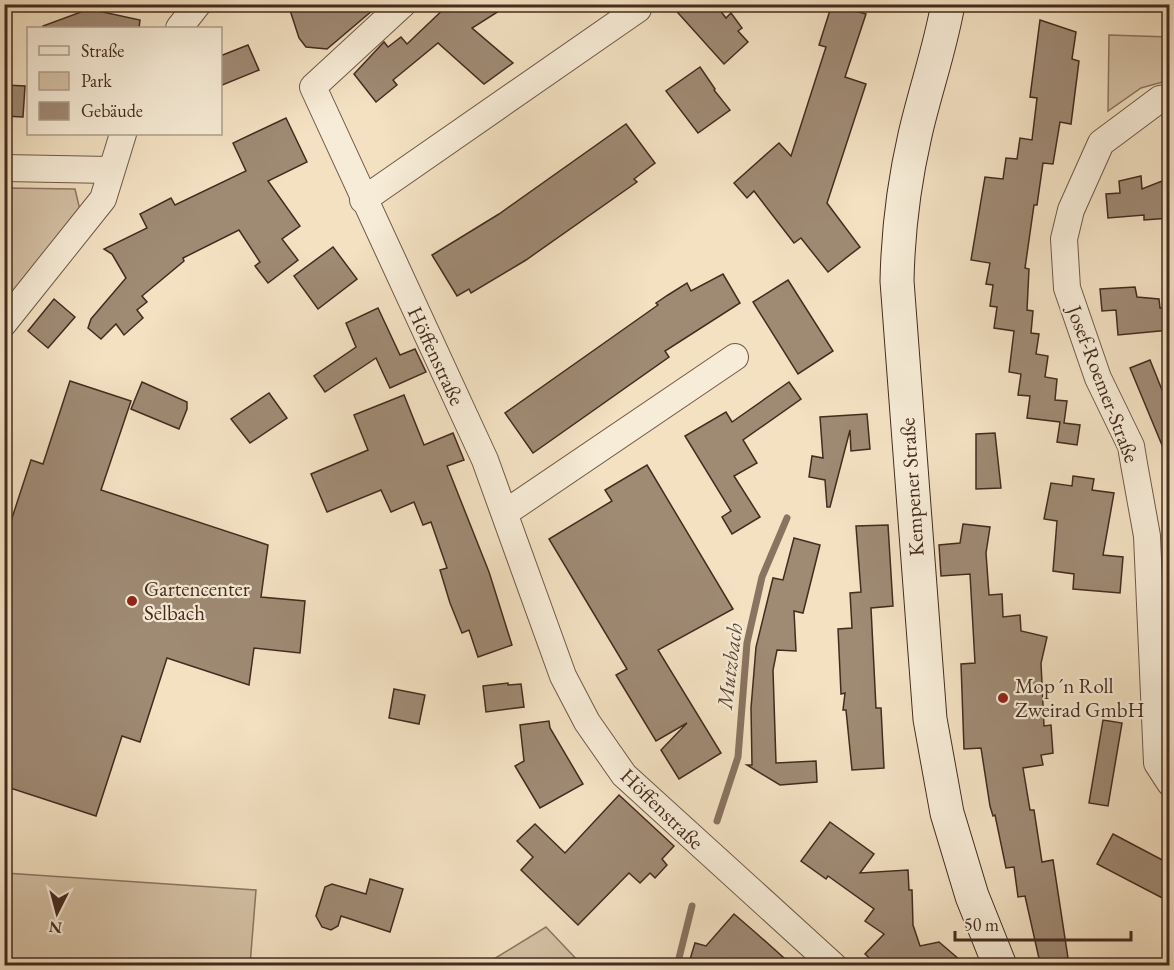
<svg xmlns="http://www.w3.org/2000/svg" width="1174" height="970" viewBox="0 0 1174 970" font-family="'EB Garamond',serif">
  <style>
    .green { fill: #d5c2a6; stroke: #8c7662; stroke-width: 1.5 }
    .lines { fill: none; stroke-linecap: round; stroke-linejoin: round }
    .stream { stroke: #8a7360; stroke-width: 7 }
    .building { fill: #9f8a74; stroke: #442b1f; stroke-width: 1.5 }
    .minor-casing { stroke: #705848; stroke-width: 28 }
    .secondary-casing { stroke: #442b1f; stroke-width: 35 }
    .minor { stroke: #f7ecd7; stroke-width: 26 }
    .secondary { stroke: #f7ecd7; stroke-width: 33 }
    .poi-dot { fill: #8f2418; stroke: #f7ecd7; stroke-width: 2 }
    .labels { text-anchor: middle; stroke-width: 4.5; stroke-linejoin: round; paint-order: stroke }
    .street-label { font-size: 21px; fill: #442b1f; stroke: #f7ecd7 }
    .poi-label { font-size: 21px; fill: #442b1f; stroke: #f7ecd7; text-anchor: start }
    .water-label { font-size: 22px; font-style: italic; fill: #61493a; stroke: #f7ecd7 }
  </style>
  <rect width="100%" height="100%" fill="#f3e1c2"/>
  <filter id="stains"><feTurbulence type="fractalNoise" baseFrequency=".00333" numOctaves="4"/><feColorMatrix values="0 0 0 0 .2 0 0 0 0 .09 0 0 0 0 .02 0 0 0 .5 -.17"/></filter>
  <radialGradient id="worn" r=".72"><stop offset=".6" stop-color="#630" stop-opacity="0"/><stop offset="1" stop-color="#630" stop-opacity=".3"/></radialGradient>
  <!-- green -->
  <g class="green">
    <path d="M1109 35 1169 37 1170 80 1141 88 1108 111Z"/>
    <path d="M5 188 75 189 80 210 5 301Z"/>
    <path d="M5 873 256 890 250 965H5Z"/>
    <path d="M546 927 582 965H484Z"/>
  </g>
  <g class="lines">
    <!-- stream -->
    <g class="stream">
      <path d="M717 821 738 757 747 643 762 577 787 518"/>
      <path d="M677 966 692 906"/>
    </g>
  </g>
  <!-- building -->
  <g class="building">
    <path d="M288 4H380L327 49 306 47 299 38Z"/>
    <path d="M449 4H510L472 28 513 63 484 84 438 43 393 80 397 85 376 102 354 74 384 42 388 47 401 37 407 44Z"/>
    <path d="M670 4H715L726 18 731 13 742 28 738 31 748 42 724 64Z"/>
    <path d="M832 4 866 14 845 77 866 84 827 203 860 247 828 272 801 238 794 243 754 191 747 198 734 183 779 143 791 156 826 47 819 45Z"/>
    <path d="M89 9 140 20 139 28H43V26Z"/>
    <path d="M1040 20 1076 32 1072 59 1079 61 1071 124 1060 122 1053 164 1043 163 1037 205H1034L1025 268 1029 269 1027 310 1033 311 1031 333 1039 334 1036 354 1048 356 1045 377 1057 379 1055 400 1067 401 1064 423 1080 425 1077 445 1057 442 1060 422 1027 418 1030 396 1018 395 1021 374 1009 372 1014 331 994 328 997 307 990 306 993 285 986 284 990 263 971 260 985 177 1003 179 1006 158 1017 159 1020 138 1032 140 1037 98 1030 97Z"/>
    <path d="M248 45 259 70 220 86V56Z"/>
    <path d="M700 67 715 89 714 90 730 110 698 133 666 91Z"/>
    <path d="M5 85 25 86 23 117 4 116Z"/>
    <path d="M286 118 307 162 268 181 300 226 282 239 298 260 268 283 255 266 260 262 239 230 183 258 184 261 142 296 147 302 137 310 143 318 124 335 116 324 101 339 88 328 91 319 126 278 112 254 104 249 147 228 140 214 171 198 175 205 246 171 233 143Z"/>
    <path d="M626 124 655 163 634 179 637 182 526 260 471 293 469 289 457 296 432 255 499 214Z"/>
    <path d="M1141 176 1142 189 1162 181 1164 191 1170 190V218L1144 220V215L1108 218 1106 194 1120 193 1119 181Z"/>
    <path d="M333 247 357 279 318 309 294 276Z"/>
    <path d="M723 274 740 303 665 351 669 357 533 453 505 413 658 305 656 303 668 295 687 283 691 291Z"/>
    <path d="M788 280 833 351 798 374 753 302Z"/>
    <path d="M1135 287 1137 297 1159 299 1160 308H1170V330L1118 335 1116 310 1102 311 1100 289Z"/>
    <path d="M54 299 75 317 48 348 28 331Z"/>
    <path d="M378 308 400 355 415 349 426 372 390 388 376 358 325 392 314 376 356 347 346 323Z"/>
    <path d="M1150 360 1170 410 1169 462 1130 368Z"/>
    <path d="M70 381 131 401 101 490 268 545 261 597 305 601 300 653 254 648 249 685 167 658 140 742 122 736 96 816 4 786V519L11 521 31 460 43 464Z"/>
    <path d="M142 382 187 402V409L179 429 131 409Z"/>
    <path d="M789 382 801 399 743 440 757 463 734 476 760 517 732 534 722 517 731 511 685 436 726 412 732 422Z"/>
    <path d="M269 393 287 418 250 443 231 419Z"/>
    <path d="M404 395 424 445 453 433 464 460 447 466 489 572 512 645 478 657 469 630 462 633 450 603 440 570 447 568 431 522 423 525 414 502 391 512 381 490 327 512 311 474 368 450 354 415Z"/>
    <path d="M867 414 870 449 851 451 850 430 830 507H827L825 480 809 477 812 456 823 458 820 417Z"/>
    <path d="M995 433 1001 488 976 489V434Z"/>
    <path d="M647 465 733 609 658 650 721 753 679 779 661 750 687 723 656 741 616 675 627 669 549 539 612 501 605 490Z"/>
    <path d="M1073 476 1094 479 1092 490 1114 493 1103 555 1123 557 1120 593 1073 589 1074 574 1053 571 1057 521 1044 519 1051 483 1072 486Z"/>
    <path d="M963 524 990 527 986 553 989 595 1002 594 1003 617 1020 615 1021 631 1047 637 1041 663 1044 726 1051 725 1053 753 1041 755 1043 765 1023 768 1030 810H1034L1042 862 1053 860 1068 958 1040 963 1025 896 1018 897 1014 867 1006 868 995 815 993 816 990 806 981 748 964 749 961 664 975 663 970 574 941 576 939 545 960 543Z"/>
    <path d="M888 525 893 606 871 608 876 708H881L884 768 852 770 846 710H843L845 693 841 694 838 629 852 628 850 593 861 592 856 526Z"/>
    <path d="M794 538 820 545 803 613 794 611 796 651 777 650 773 670 776 763 816 761 817 782 780 785 747 765H752L751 708 756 647 773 578 783 580Z"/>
    <path d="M508 683V685L521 684 524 707 486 712 483 686Z"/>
    <path d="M394 689 425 695 419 724 389 718Z"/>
    <path d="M1103 720 1122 723 1108 806 1089 803Z"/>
    <path d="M549 721 550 728 583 784 540 808 515 766 524 761 520 725Z"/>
    <path d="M619 795 674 846 662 859 667 865 655 878 650 873 640 883 629 873 578 925 521 870 533 857 517 841 535 824 565 853Z"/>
    <path d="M830 822 874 854 860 873 908 870 909 890H912L913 925 920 946 939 942 967 966H878L865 954 884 934 865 921 874 909 828 876 826 879 801 861Z"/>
    <path d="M1113 834 1170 864V902L1097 864Z"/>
    <path d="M370 879 403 889 390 932 341 916 338 926 331 930 322 927 316 916 325 887 332 884 366 894Z"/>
    <path d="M734 914 756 933 793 966H688L695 943 706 946Z"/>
  </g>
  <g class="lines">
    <!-- minor casing -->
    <g class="minor-casing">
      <g id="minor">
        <path d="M403 4 313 87 485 460 563 676 587 722 624 775 834 966"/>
        <path d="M179 28 198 4"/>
        <path d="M1170 97 1160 99 1101 143 1071 210 1064 239 1067 288 1098 378 1131 446 1134 464 1147 536 1157 763 1170 783"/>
        <path d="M4 168 110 170"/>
        <path d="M363 200 638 9"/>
        <path d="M4 323 103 199 123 134"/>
        <path d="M505 513 735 357"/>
      </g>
    </g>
    <!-- secondary casing -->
    <g class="secondary-casing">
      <path id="secondary" d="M948 4C940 49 925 91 915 135 904 183 898 231 897 281L930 719 947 813 972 896 1000 966"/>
    </g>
    <!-- minor -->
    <use href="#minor" class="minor"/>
    <!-- secondary -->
    <use href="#secondary" class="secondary"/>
  </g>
  <!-- markers -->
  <g class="poi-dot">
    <circle cx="132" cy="601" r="6"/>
    <circle cx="1003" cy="698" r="6"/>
  </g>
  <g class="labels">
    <!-- street labels -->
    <g class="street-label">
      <text transform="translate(436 356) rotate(65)" y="7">Höffenstraße</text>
      <text transform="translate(1103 384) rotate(69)" y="7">Josef-Roemer-Straße</text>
      <text transform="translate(912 487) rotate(-94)" y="7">Kempener Straße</text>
      <text transform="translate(662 809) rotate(44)" y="7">Höffenstraße</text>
    </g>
    <!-- poi labels -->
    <g class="poi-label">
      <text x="144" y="596">Gartencenter<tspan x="144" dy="24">Selbach</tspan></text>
      <text x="1015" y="693">Mop ´n Roll<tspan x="1015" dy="24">Zweirad GmbH</tspan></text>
    </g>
    <!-- water labels -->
    <g class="water-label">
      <text transform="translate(729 666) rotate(-83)" y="8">Mutzbach</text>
    </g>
  </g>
  <!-- margin -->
  <rect width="1174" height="970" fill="none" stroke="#f3e1c2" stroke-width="24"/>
  <rect x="6" y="6" width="1162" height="958" fill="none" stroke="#442b1f" stroke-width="3"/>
  <rect x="12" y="12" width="1150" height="946" fill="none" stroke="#442b1f" stroke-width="1.5"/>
  <!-- legend -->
  <rect x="27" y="27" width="195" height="108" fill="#f7ecd7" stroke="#af9f8d" stroke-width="1.5"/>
  <rect x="39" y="46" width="30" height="9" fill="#f7ecd7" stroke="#af9f8d" stroke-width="1.5"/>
  <text x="81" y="57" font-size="18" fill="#442b1f">Straße</text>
  <rect x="39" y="72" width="30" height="18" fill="#d5c2a6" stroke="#af9f8d" stroke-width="1.5"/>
  <text x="81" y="87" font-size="18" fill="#442b1f">Park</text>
  <rect x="39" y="102" width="30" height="18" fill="#9f8a74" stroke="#af9f8d" stroke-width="1.5"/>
  <text x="81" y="117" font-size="18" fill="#442b1f">Gebäude</text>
  <!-- north arrow -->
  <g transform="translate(57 913) rotate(186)" stroke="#f7ecd7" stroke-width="4.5" paint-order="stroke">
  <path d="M0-4.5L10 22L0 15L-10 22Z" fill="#442b1f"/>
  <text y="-9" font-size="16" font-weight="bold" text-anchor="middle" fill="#442b1f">N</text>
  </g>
  <!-- scale -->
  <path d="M955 931v9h176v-9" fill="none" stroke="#442b1f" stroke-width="3"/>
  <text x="964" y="931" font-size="18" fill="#442b1f" stroke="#f7ecd7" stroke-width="4.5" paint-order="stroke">50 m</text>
  <rect width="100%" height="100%" filter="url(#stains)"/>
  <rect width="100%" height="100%" fill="url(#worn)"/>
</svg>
